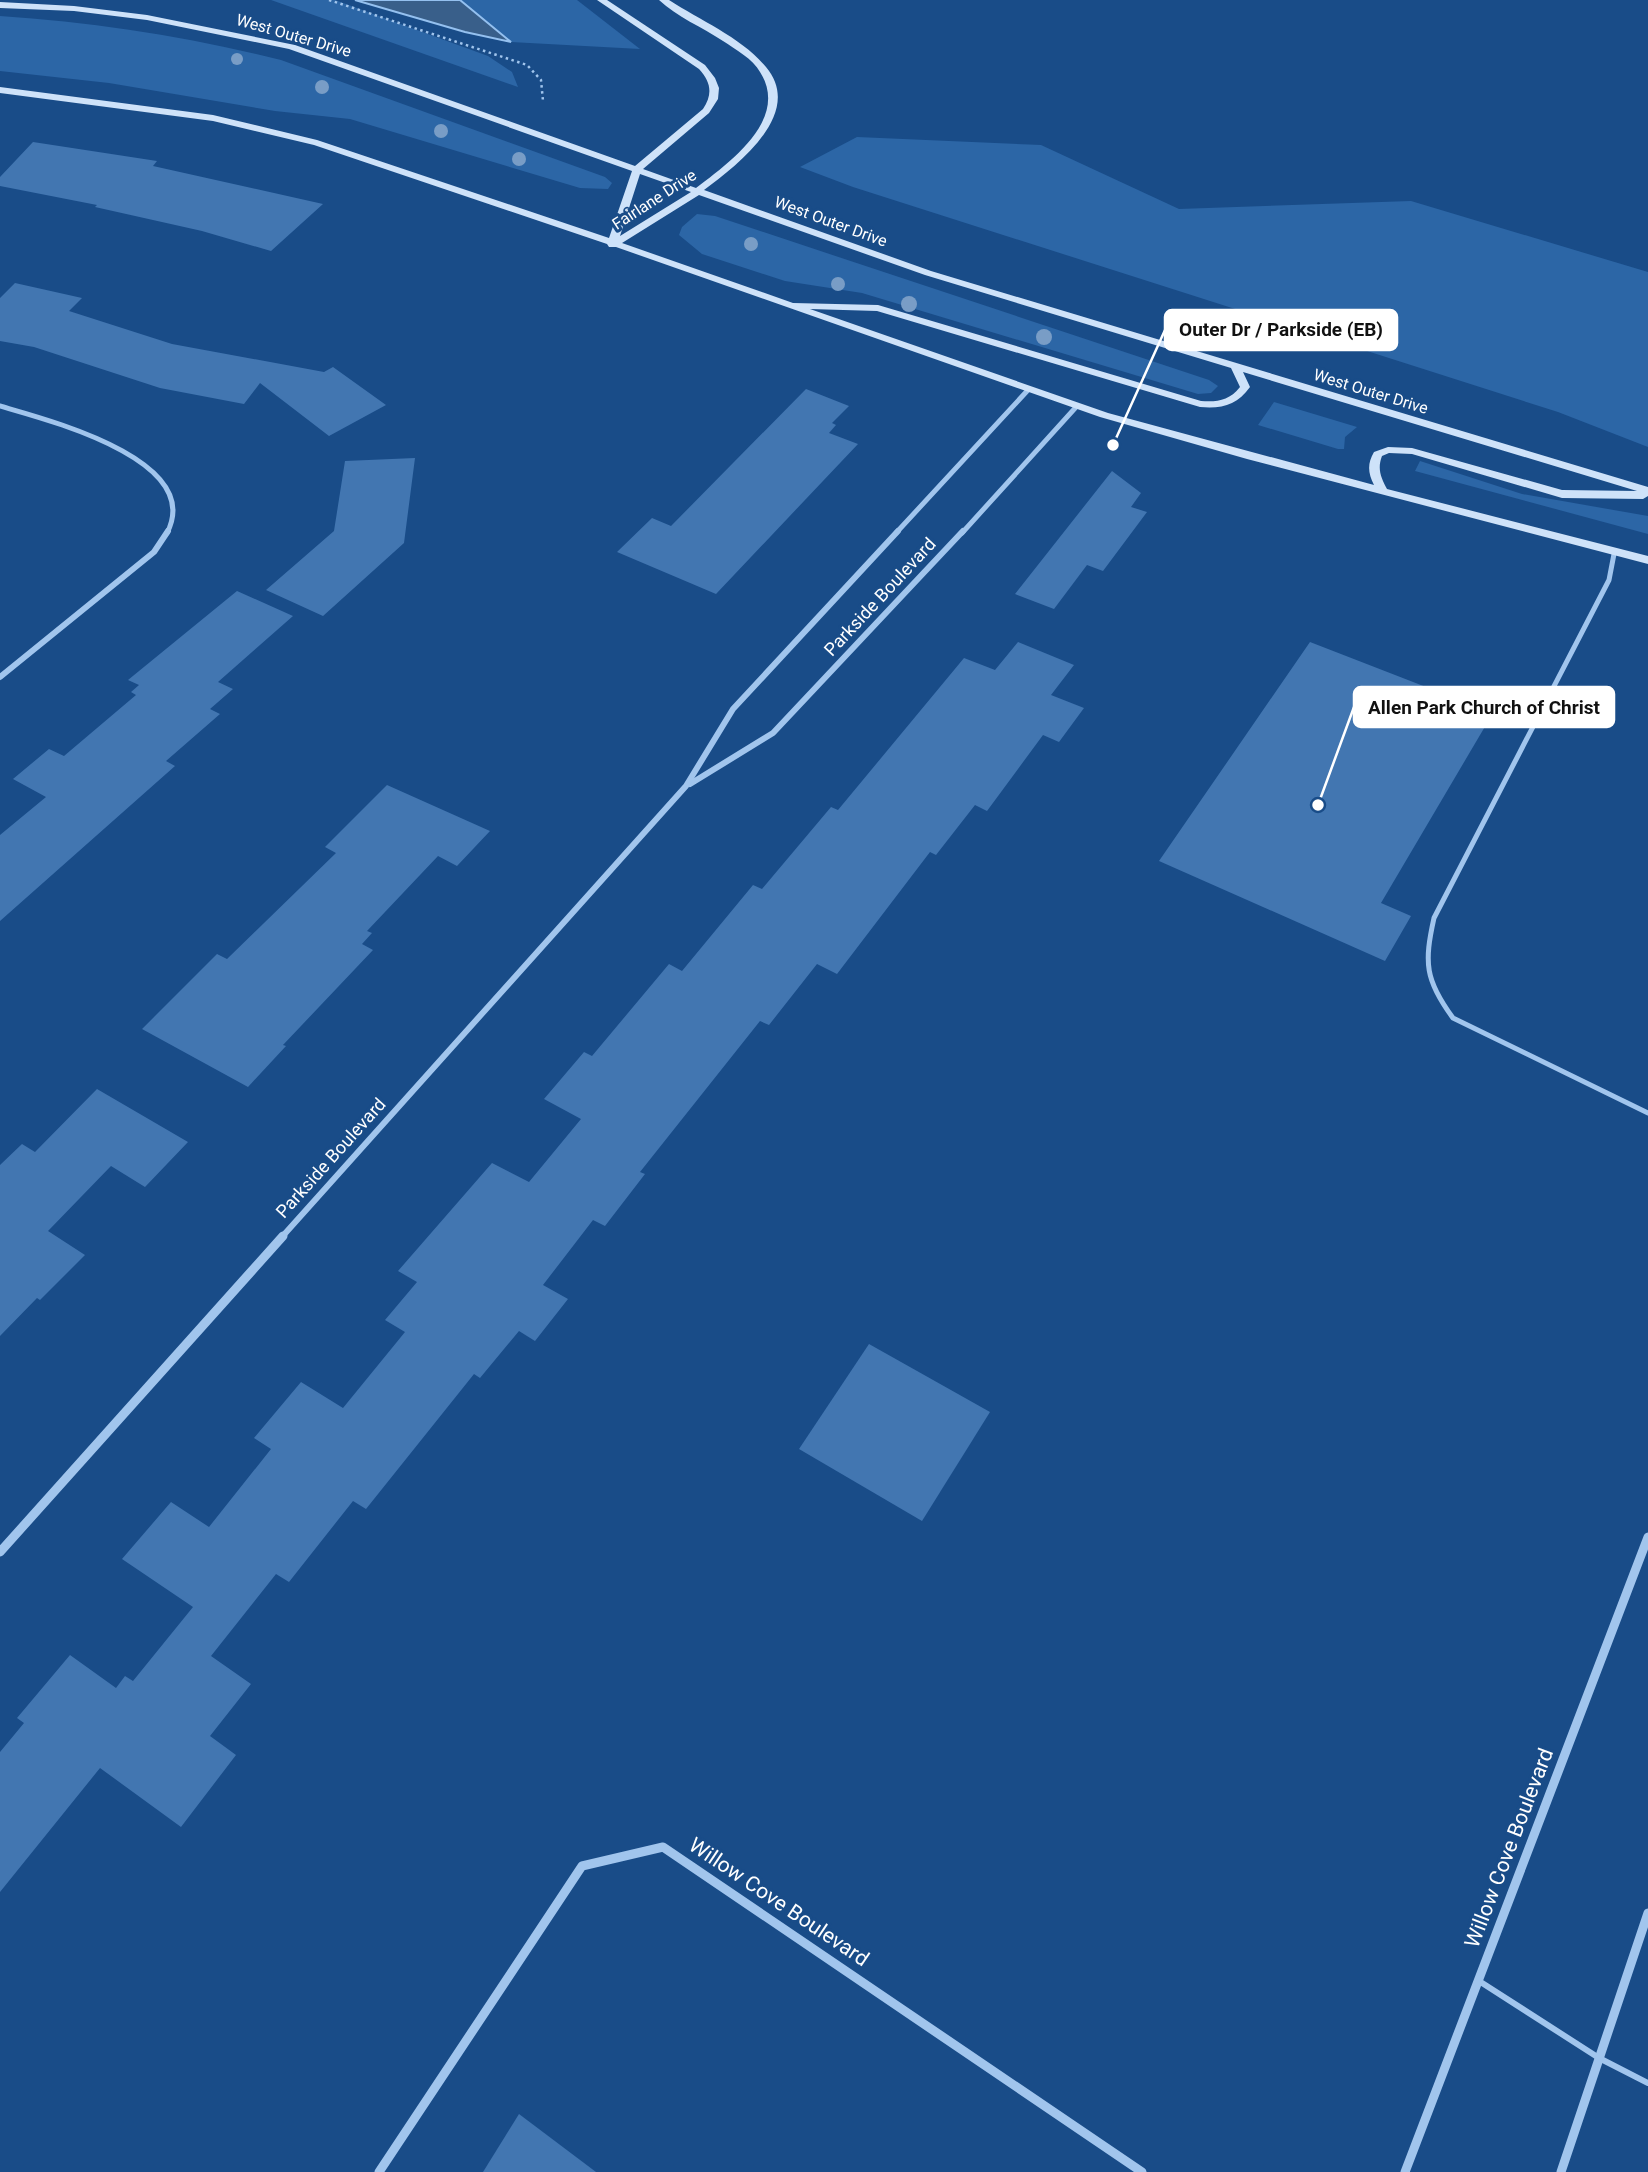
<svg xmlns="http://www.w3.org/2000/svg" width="1648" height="2172" font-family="Roboto,sans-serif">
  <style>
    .green { fill: #2c66a6 }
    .water { fill: #395f8a; stroke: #94c0ef; stroke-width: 2 }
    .building { fill: #4276b1 }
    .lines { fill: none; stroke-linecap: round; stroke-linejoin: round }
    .path { stroke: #a1c5ed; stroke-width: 2.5; stroke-dasharray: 2.5 3.5; stroke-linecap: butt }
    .lane-far1 { stroke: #a1c5ed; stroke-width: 5 }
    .lane { stroke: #a1c5ed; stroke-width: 6 }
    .street-far2 { stroke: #a1c5ed; stroke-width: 5 }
    .street-far1 { stroke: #a1c5ed; stroke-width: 6 }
    .street { stroke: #a1c5ed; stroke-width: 9 }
    .secondary { fill: #cee2f9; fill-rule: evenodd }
    .tree { fill: #799dc6 }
    .labels { text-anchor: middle; stroke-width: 6; stroke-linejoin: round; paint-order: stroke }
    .far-street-label { font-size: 16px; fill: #fff; stroke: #194c88 }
    .street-label { font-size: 18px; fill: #fff; stroke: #194c88 }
    .near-street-label { font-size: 21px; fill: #fff; stroke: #194c88 }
    .leader { fill: none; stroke: #fff; stroke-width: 2.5 }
    .callout-dot { fill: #fff; stroke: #194c88; stroke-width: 2.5 }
    .callout { fill: #fff; stroke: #fff; stroke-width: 2.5 }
    .callout-label { font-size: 19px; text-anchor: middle; font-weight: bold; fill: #111 }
  </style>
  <rect width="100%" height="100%" fill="#194c88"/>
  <g class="green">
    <path d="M271,0H335L488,56L512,72L518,87Z"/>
    <path d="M460,0H577L640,49L511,42Z"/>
    <path d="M0,16C94,22 190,37 281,60L605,177L612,183L608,189L580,188L350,119L275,111L109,83L0,71Z"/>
    <path d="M857,137L1041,145L1179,209L1411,201L1648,272V447L1558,412L853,187L800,167Z"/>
    <path d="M697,214L715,216L1209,380L1218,386L1211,393L1198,394L862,293L785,281L702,254L679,235L682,227Z"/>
    <path d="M1274,402L1357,427L1345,437L1344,449H1338L1258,425Z"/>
    <path d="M1420,461L1522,494L1648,516V534L1415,471Z"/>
  </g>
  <path class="water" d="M355,0H460L511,42L465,32Z"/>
  <g class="building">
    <path d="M33,142L157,161L153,166L323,204L271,251L202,231L95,207L97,205L0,186V177Z"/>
    <path d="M15,283L82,298L69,311L172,344L324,372L333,367L386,405L329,436L260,383L244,404L160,388L34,347L0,341V298Z"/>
    <path d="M806,389L849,406L832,423L836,425L829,433L858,444L716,594L617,552L652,518L671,526Z"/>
    <path d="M415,458L404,543L323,616L266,590L334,531L345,461Z"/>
    <path d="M1112,471L1141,493L1131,507L1147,512L1103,571L1087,565L1054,609L1015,594Z"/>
    <path d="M237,591L293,616L218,682L233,689L210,709L220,714L166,761L175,766L0,921V835L46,797L13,779L49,749L64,756L136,695L131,692L139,685L128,680Z"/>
    <path d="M1018,642L1074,665L1051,695L1084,708L1059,742L1043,735L987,811L975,805L936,855L930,852L837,974L817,964L769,1025L760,1021L640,1172L645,1174L605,1226L593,1220L543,1285L568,1299L535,1341L519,1331L480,1378L474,1374L366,1509L353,1501L289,1582L276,1574L211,1656L251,1684L210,1736L236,1755L181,1827L100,1768L0,1892V1752L24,1723L17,1718L70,1655L116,1688L125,1676L133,1681L193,1607L122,1559L171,1502L209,1527L271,1449L254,1438L301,1382L343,1408L405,1332L385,1320L417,1282L398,1271L492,1163L529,1182L581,1119L544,1099L584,1052L592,1056L669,964L682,971L753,885L762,889L831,807L838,810L964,658L995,670Z"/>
    <path d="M1310,642L1493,713L1381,903L1411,916L1385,961L1159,861Z"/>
    <path d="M387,785L490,831L457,866L438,856L367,931L372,933L362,944L373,950L283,1045L286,1046L248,1087L142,1029L217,954L227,959L336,853L325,847Z"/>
    <path d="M97,1089L188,1142L145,1187L111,1166L48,1231L85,1255L40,1300L37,1298L0,1336V1165L22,1144L35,1152Z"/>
    <path d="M869,1344L990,1412L922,1521L799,1449Z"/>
    <path d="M519,2114L596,2172H483Z"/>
  </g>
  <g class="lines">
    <path class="path" d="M329,0L527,65L541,80L543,101"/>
    <path class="lane-far1" d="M1614,554L1609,580L1434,918C1424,963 1425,980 1453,1018L1648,1113"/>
    <path class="lane" d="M1479,1981L1599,2058L1648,2083"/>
    <g class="street-far2">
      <path d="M0,406C48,420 205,460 167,533"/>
      <path d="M896,533L1028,390"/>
      <path d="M962,533L1077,406"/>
    </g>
    <g class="street-far1">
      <path d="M0,677L154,552L168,531"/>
      <path d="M690,784L773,733L963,531"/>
      <path d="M281,1238L686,786L733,709L898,531"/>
    </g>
    <g class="street">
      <path d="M0,1552L283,1236"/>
      <path d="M379,2172L582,1866L663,1847L1142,2172"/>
      <path d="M1405,2172L1648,1537"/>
      <path d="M1561,2172L1648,1913"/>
    </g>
    <path class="secondary" d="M597,0H607L705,65L715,78L719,88L718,99L709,113L643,169L696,188C730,162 790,119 760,72C753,59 735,49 723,41C702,27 677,17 659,0H669C701,21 741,37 766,67C805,113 738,165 704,190L931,271L1648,487V496L1643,499L1562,498L1412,454L1389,453L1382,456C1377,469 1381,478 1387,489L1648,556V564L1247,459L1100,417L616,247H609L607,244L314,145L213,121L0,93V87L213,115L317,140L609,238L632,171L289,49L147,20L74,11L0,8V2L74,6L147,15L295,45L635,166L703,109C713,94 711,82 699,69ZM640,174L691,192L620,236ZM699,195L925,275L1231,368L1240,387C1229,401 1217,402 1201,401L878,305L793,303L622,243ZM810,309L877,311L1200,407C1222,409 1237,405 1250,387L1243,372L1637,491L1562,490L1412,448L1388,447L1374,452C1367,464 1368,473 1374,485L1108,413Z"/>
  </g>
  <g class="tree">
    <circle cx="237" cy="59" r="6"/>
    <circle cx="322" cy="87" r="7"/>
    <circle cx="441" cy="131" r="7"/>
    <circle cx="519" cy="159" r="7"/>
    <circle cx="751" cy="244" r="7"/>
    <circle cx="838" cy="284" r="7"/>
    <circle cx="909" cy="304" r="8"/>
    <circle cx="1044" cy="337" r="8"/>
  </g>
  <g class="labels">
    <g class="far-street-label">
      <text transform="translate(294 35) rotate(16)" y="6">West Outer Drive</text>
      <text transform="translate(654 199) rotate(-33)" y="6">Fairlane Drive</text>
      <text transform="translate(831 221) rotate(20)" y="6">West Outer Drive</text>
      <text transform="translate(1371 391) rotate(17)" y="6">West Outer Drive</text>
    </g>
    <g class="street-label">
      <text transform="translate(880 597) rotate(-47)" y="6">Parkside Boulevard</text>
      <text transform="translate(331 1158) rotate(-48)" y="6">Parkside Boulevard</text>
    </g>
    <g class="near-street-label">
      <text transform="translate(1509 1848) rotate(-69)" y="7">Willow Cove Boulevard</text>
      <text transform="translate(779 1902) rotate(34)" y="7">Willow Cove Boulevard</text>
    </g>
  </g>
  <path class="leader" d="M1113 445L1165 330M1318 805L1354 707"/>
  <g class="callout-dot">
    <circle cx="1113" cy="445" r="7"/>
    <circle cx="1318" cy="805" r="7"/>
  </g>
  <g class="callout">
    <rect x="1165" y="310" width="232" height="40" rx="7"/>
    <rect x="1354" y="687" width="260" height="40" rx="7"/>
  </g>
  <g class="callout-label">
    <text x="1281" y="336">Outer Dr / Parkside (EB)</text>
    <text x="1484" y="714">Allen Park Church of Christ</text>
  </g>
</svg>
